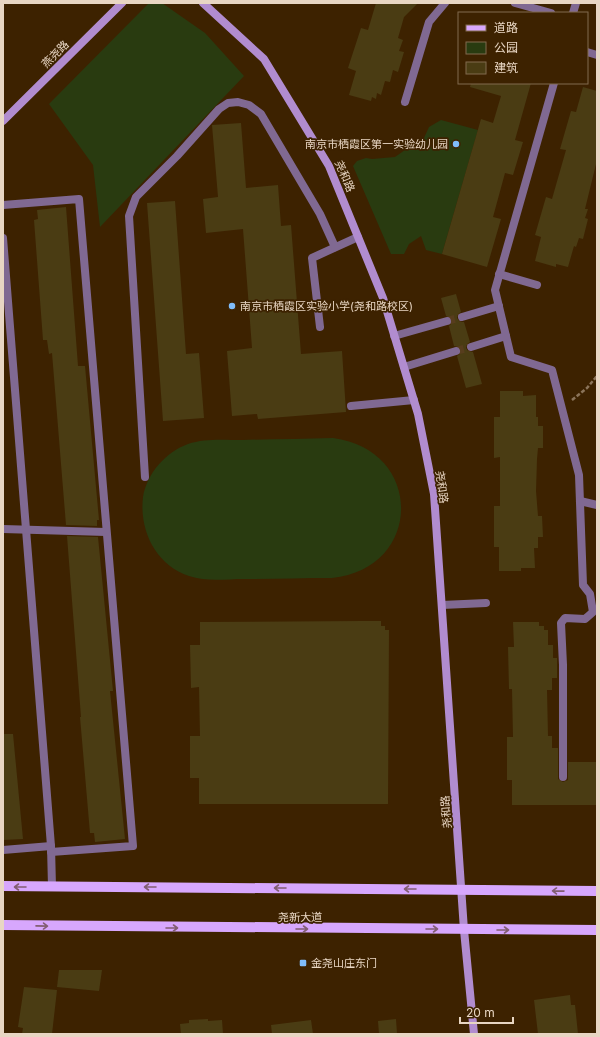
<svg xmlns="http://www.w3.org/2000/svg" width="600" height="1037" font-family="Inter,'Noto Sans SC',sans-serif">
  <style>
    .green { fill: #293b10 }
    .building { fill: #4a3c13 }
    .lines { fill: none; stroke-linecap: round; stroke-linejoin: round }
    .street-tunnel { stroke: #573d1d; stroke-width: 8; stroke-dasharray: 8 4; stroke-linecap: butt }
    .path { stroke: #8b7459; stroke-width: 2.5; stroke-dasharray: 4 2; stroke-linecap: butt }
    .lane { stroke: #806992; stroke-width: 8 }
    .street { stroke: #806992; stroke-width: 8 }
    .secondary { stroke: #b18ccf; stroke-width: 8 }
    .primary { stroke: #d7a7fd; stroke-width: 10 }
    .oneway { stroke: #825e72 }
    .poi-dot { fill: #80bdfa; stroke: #3d2200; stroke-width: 1.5 }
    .labels { text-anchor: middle; stroke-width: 3.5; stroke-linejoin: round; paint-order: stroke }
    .street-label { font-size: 11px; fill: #e8d6c3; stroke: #3d2200 }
    .poi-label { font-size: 11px; fill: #e8d6c3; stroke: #3d2200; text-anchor: start }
  </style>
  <rect width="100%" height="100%" fill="#3d2200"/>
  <g class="green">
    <path d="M149,3H162L205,33L244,76L100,227L93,165L49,104Z"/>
    <path d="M441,120L478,130L442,254L426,250L421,236L409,244L404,254H391L353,166L357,161L366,158L372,159L395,157L405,150L419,149L429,127Z"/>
    <path d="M333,438C425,450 423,569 332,578C302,578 273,579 244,579C226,579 206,582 189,576C156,565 139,531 143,497C147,473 166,452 188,444C205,438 225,440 242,440C273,439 303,439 333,438Z"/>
  </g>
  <g class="building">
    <path d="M376,3H418L404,17L398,38L403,40L399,51L404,52L398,72L393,70L390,82L385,81L381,95L377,93L376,99L372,97L371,101L349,95L356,71L348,68L361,28L368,30Z"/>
    <path d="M471,83H531L515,140L523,142L513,175L505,173L493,217L501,219L487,267L442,254L481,119L493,123L501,96L470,87Z"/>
    <path d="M583,87L597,91V160L585,209H588L585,218L588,219L583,239L579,238L576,247L574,246L568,267L556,264V267L535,261L541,237L535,235L546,197L552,199L566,150L560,149L571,111L576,112Z"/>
    <path d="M241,123L246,188L278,185L281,226L291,225L301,354L342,351L346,412L258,419L257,414L232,416L227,351L252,348L243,229L206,233L203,199L218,197L212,125Z"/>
    <path d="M175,201L186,354L199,353L204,418L163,421L147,203Z"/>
    <path d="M66,207L78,366H85L99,520H97V526L66,525L52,353L49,354L47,340H43L34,220L38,219L37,210Z"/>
    <path d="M456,294L461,312L458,314L457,318L460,322H464L470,342L467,344L466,348L468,351L473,352L482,384L466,388L457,356L460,354L461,350L459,347L454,346L449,326L452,323V319L446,316L441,298Z"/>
    <path d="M500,391H523V396L536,395V417H538V426H543V448H538L537,459L536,491L538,516H542L543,537H538V548H534L535,568H521V571H499V547H494V506H500V457L494,458V417H500Z"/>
    <path d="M67,536L98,537L113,691H110L125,839L95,842L94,833H90L80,717H81Z"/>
    <path d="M363,621H381V626H385V630H389L388,804H199V778H190V736H200L199,687L191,688L190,645H200V622Z"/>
    <path d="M513,622H539V626H544V630H548V645H553V658H557V678H552V690H547L548,736H552V748H558V779L563,782L568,780V762H597V805H512V780H507V737H513L512,689H509L508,647H514Z"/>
    <path d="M3,734H13L23,839L3,840Z"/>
    <path d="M59,970H102L99,991L57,987Z"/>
    <path d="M24,987L57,990L52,1034H22L23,1028L18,1027Z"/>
    <path d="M570,995L571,1005H575L578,1034H538L534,1000Z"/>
    <path d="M208,1019V1021L222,1020L223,1034H181L180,1024L189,1023V1020Z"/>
    <path d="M396,1019L397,1034H379L378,1021Z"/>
    <path d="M311,1020L313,1034H272L271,1025Z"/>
  </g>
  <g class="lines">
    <g class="street-tunnel">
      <path d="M447,321L462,317"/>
      <path d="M456,351L471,347"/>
    </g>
    <path class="path" d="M572,400L587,388L597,376"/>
    <g class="lane">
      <path d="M515,3L551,13"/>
      <path d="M573,13L576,3"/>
      <path d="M587,52L597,55"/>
      <path d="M554,83L495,290L511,357L552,370L579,475L583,585L590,594L593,612L585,619L565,618L561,623L563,665V777"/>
      <path d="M405,102L429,22L445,3"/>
      <path d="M3,205L79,199L133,846L51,852"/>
      <path d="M3,238L51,846L52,887"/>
      <path d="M499,274L537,285"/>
      <path d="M320,327L312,258L358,237"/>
      <path d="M351,406L414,400"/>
      <path d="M145,477L129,216L136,197L177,156L219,109L228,103L238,102L249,105L261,114L320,214L335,247"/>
      <path d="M580,501L597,505"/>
      <path d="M3,529L106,532"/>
      <path d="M3,850L51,846"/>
    </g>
    <g class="street">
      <path d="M462,317L499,306"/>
      <path d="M394,336L447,321"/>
      <path d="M471,347L506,336"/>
      <path d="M404,367L456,351"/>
      <path d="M442,605L486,603"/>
    </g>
    <g class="secondary">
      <path d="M203,3L264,59L329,166L383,298L418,414L434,494L464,930L474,1034"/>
      <path d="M3,121L122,3"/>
    </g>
    <g class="primary">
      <path d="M3,886L597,891"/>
      <path d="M3,925L597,930"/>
    </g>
  </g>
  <defs><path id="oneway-shaft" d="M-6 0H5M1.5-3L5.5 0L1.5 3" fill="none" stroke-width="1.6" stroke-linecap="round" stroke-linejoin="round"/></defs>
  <g class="oneway">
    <use href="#oneway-shaft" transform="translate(20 887) rotate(-180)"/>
    <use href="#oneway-shaft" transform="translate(150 887) rotate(-180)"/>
    <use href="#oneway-shaft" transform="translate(280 888) rotate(-180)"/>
    <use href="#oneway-shaft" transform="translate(410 889) rotate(-180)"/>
    <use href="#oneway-shaft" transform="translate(558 891) rotate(-179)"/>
    <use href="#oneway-shaft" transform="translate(42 926) rotate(1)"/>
    <use href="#oneway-shaft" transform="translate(172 928)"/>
    <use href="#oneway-shaft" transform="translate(302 929)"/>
    <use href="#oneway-shaft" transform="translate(432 929)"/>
    <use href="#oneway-shaft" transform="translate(503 930)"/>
  </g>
  <g class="poi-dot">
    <circle cx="456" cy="144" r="4"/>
    <circle cx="232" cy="306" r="4"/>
    <rect x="299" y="959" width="8" height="8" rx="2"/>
  </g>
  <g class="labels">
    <g class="street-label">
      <text transform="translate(55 54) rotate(-45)" y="4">燕尧路</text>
      <text transform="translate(345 176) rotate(67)" y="4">尧和路</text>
      <text transform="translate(442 487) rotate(82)" y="4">尧和路</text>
      <text transform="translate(446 812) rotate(-94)" y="4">尧和路</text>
      <text x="300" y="921">尧新大道</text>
    </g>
    <g class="poi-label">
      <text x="448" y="148" text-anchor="end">南京市栖霞区第一实验幼儿园</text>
      <text x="240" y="310">南京市栖霞区实验小学(尧和路校区)</text>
      <text x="311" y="967">金尧山庄东门</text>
    </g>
  </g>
  <rect width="600" height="1037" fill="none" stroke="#e8d6c3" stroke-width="8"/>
  <rect x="458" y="12" width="130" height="72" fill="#3d2200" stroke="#816a4e"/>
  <rect x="466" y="25" width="20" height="6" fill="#d7a7fd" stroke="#816a4e"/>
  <text x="494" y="32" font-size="12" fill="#e8d6c3">道路</text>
  <rect x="466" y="42" width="20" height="12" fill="#293b10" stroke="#816a4e"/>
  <text x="494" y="52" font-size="12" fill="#e8d6c3">公园</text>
  <rect x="466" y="62" width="20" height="12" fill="#4a3c13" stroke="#816a4e"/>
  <text x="494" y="72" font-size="12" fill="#e8d6c3">建筑</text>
  <path d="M460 1017v6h53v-6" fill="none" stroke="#e8d6c3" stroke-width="2"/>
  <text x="466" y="1017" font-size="12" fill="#e8d6c3" stroke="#3d2200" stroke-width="3" paint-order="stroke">20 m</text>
</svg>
